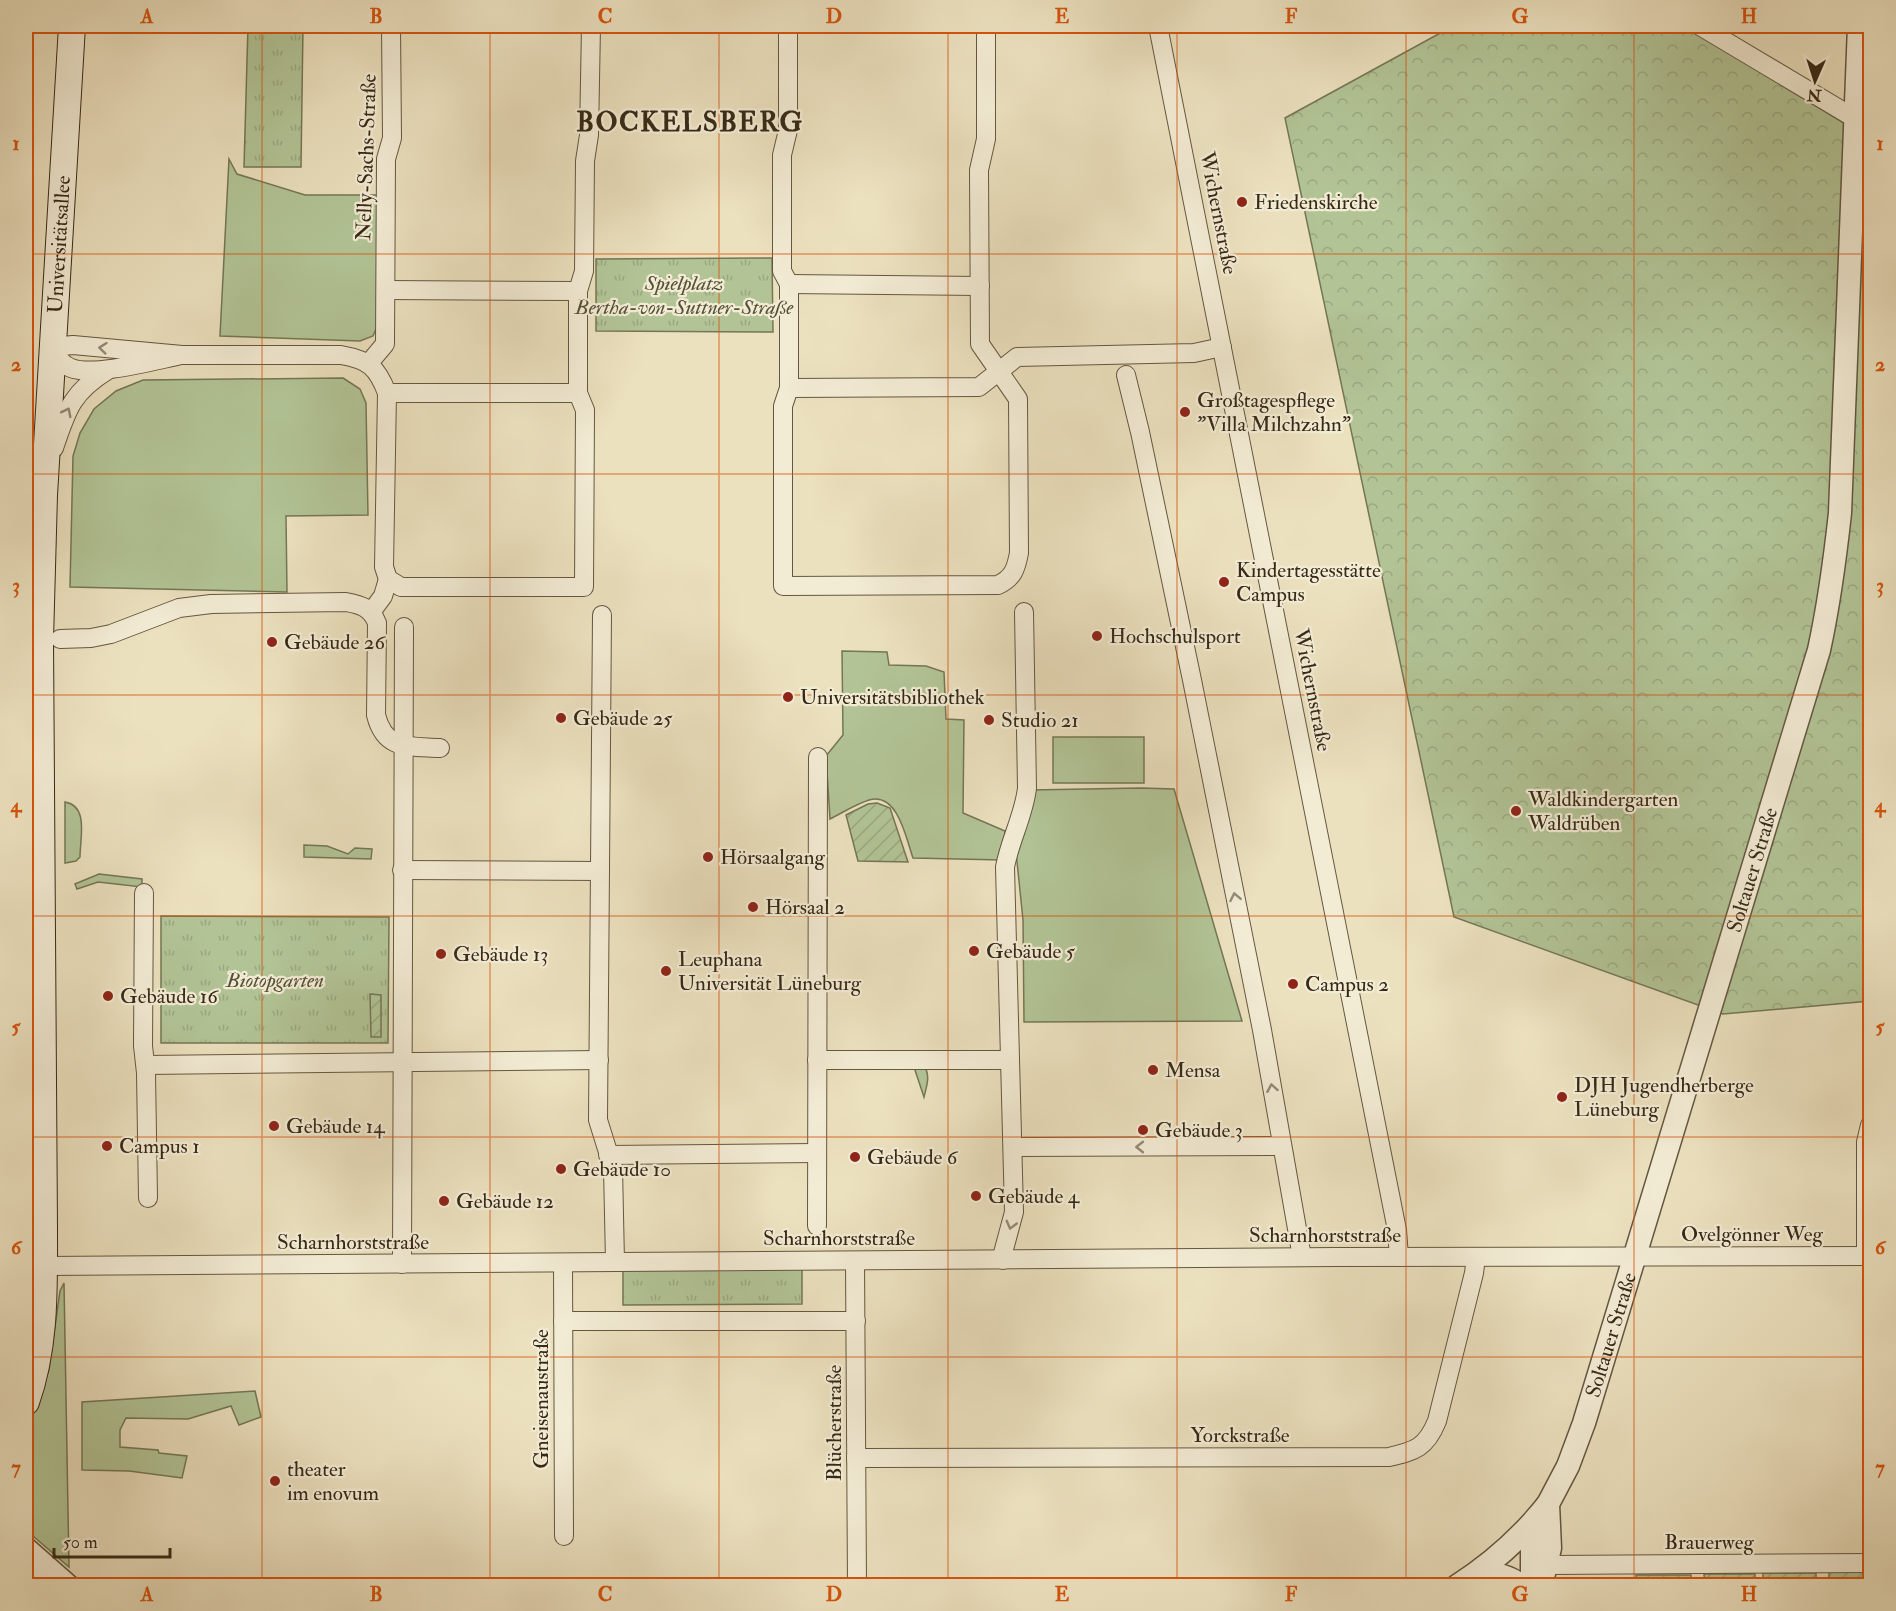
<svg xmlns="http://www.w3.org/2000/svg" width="1896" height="1611" font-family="'IM FELL Double Pica',serif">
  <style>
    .grass { fill: #b2c496; stroke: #747656; stroke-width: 1.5 }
    .forest { fill: url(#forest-crowns); stroke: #747656; stroke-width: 1.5 }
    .park { fill: url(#park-tufts); stroke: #747656; stroke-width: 1.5 }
    .garden { fill: url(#garden-furrows); stroke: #747656; stroke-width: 1.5 }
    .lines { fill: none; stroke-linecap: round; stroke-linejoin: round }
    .minor-casing { stroke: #645741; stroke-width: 20 }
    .tertiary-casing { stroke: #645741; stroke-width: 25 }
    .secondary-casing { stroke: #362917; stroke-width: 28 }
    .minor { stroke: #f3ecd5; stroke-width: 18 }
    .tertiary { stroke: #f3ecd5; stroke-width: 22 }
    .secondary { stroke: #f3ecd5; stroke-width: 26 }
    .oneway { stroke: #948a76 }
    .grid { fill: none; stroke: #d6540d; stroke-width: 1.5; stroke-opacity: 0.55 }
    .poi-dot { fill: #8f2418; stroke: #f3ecd5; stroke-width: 2 }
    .labels { text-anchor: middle; stroke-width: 4.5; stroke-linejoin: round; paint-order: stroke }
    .street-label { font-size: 21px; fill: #362917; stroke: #f3ecd5 }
    .poi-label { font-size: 21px; fill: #362917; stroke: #f3ecd5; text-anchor: start }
    .park-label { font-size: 21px; font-style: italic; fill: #555037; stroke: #f3ecd5 }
    .district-label { font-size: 27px; font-weight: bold; letter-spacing: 1.5px; fill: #362917; stroke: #f3ecd5 }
    .neatline { fill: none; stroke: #d6540d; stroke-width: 2 }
    .grid-label { font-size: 20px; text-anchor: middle; font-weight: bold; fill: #d6540d }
  </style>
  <defs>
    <pattern id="forest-crowns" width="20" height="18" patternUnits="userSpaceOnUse" patternTransform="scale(1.5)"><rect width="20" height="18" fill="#b2c496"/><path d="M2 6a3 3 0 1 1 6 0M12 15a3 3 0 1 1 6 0" fill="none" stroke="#9aa881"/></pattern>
    <pattern id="park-tufts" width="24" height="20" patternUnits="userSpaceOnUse" patternTransform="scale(1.5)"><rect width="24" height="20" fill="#b2c496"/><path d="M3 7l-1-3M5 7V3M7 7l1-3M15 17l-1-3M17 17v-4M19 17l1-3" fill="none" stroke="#9aa881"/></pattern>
    <pattern id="garden-furrows" width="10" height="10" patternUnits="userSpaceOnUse" patternTransform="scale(1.5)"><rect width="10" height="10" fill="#b2c496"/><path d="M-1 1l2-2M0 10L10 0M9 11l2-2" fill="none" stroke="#9aa881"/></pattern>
  </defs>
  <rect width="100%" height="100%" fill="#ece1bf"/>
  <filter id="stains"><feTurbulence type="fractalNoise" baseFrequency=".00333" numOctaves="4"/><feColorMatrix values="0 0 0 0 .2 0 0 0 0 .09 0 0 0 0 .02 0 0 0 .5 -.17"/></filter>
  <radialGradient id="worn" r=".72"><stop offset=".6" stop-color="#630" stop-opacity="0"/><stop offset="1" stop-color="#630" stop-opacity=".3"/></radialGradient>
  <g class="grass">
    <path d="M229,159L237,174L305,195H380L378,324L373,336L360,341L220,336Z"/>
    <path d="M343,378L360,389L366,403L368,515L286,516L287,592L70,587L73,456L80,433L94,409L116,391L143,380Z"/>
    <path d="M842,651L887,652L889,665L926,666L944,672L946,719L964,720L963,813L1005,831L1002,860L913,858C906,838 898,792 869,800C856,804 842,813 830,819L826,756L843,735Z"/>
    <rect x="1053" y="737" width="91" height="46"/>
    <path d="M1141,788L1174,789L1242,1021L1024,1022L1023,920L1016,852L1031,790Z"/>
    <path d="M65,802C89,806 80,838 80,857L76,861L65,863Z"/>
    <path d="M304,845L327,846L348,854L355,848L372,849L371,859L304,857Z"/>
    <path d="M99,874L142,879V887L98,882L77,889L75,884Z"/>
    <path d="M918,1064H923C931,1075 927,1085 924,1097L915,1070Z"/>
    <path d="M64,1283L69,1567L26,1530V1431L49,1370L60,1291Z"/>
    <path d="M255,1391L261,1417L239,1425L231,1406L188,1419L126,1418L120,1430V1447L158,1450L159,1453L187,1456L182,1478L129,1471L82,1470V1402Z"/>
  </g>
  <g class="forest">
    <path d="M1453,26H1685L1870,139V1001L1723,1014L1454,917L1285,118Z"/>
    <path d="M26,690L29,1211L32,1312L26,1350Z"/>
  </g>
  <g class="park">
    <path d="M248,26H303L301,167H244Z"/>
    <path d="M772,258L773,332L596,331V259Z"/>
    <path d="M161,916L389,917L388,1043H161Z"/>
    <path d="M802,1266V1304L623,1305V1267Z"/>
  </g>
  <g class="garden">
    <path d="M877,803L890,808L908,862L858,861L846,815L868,804Z"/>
    <path d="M370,994L381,995V1037H371Z"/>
    <rect x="1829" y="1571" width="41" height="14"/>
    <rect x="1763" y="1573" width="53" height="12"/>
    <path d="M1704,1574H1755V1585H1705Z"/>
    <path d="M1636,1575H1691V1585H1637Z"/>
  </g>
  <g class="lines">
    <defs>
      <g id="minor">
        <path d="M788,26V130L782,155V271L789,284V388L783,406V586L998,585C1013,578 1016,569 1019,553L1018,399L980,344L979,170L986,139V26"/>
        <path d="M1158,26L1397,1230L1399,1257"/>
        <path d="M1700,26L1856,119L1870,124"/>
        <path d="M789,284L980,286"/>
        <path d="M386,290L578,291"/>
        <path d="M182,355C156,360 94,377 71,368C61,364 57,356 52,347L73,345L182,355H341C369,360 377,367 387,393L384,567L388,579L401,587H584L585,410L578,393V291L584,271L585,161L589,135L591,26"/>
        <path d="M369,363L385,344L386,159L392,138L391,26"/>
        <path d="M1126,375L1140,432L1192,680L1262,1030L1302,1257"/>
        <path d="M789,388L979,387L1017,357L1194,353L1222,347"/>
        <path d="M387,393H578"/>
        <path d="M54,448C67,409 72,392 108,370"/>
        <path d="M372,611L383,596L388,579"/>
        <path d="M602,615L598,1120L613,1168L615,1262"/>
        <path d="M60,639L91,638L111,634L179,608L211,604L346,602C362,605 371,608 377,623L376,715C385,751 409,746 440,748"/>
        <path d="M402,870L600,871"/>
        <path d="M144,893L143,1046L146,1073L148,1198"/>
        <path d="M817,1060H1009"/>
        <path d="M146,1065L599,1060"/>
        <path d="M1014,1147L1282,1146"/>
        <path d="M608,1155L817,1153"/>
        <path d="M817,1226L818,757"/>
        <path d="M1866,1256V1142L1870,1125"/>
        <path d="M1003,1260V1253L1014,1212L1005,867C1010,840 1024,815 1027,788L1024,612"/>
        <path d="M855,1261L857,1586"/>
        <path d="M563,1263L564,1536"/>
        <path d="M402,1264L404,627"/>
        <path d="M44,1266L1336,1257L1870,1256"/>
        <path d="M563,1321H856"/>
        <path d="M856,1458L1389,1457C1415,1451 1426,1448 1437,1421L1474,1273L1476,1257"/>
        <path d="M1547,1565L1870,1563"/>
      </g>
      <g id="tertiary">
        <path d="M1528,1529L1532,1550V1586"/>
        <path d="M26,1549L68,1586"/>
        <path d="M26,1572L42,1586"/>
        <path d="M1479,1572C1494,1574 1509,1575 1521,1586"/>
        <path d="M1457,1586C1493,1563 1522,1537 1548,1504"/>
        <path id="s1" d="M1541,1586L1550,1548L1548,1504L1568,1466L1584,1423L1819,650C1829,604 1835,559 1840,513L1859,26"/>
      </g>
      <g id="secondary">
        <path id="s2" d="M26,1402C46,1346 44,1287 44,1228L40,640L44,495L72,26"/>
      </g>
    </defs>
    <use href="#minor" class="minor-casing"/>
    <use href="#tertiary" class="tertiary-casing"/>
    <use href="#secondary" class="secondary-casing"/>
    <use href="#minor" class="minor"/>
    <use href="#tertiary" class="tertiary"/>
    <use href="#secondary" class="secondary"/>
  </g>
  <defs><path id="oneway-chevron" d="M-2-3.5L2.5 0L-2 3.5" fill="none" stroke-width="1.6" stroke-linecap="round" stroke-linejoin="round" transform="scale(1.5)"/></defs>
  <g class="oneway">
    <use href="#oneway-chevron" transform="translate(103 348) rotate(-174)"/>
    <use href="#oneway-chevron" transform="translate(67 412) rotate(-63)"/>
    <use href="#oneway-chevron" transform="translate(1235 897) rotate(-101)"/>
    <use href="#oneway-chevron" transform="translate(1272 1088) rotate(-100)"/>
    <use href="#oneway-chevron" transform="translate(1140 1147) rotate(180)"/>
    <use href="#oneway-chevron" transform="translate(1011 1225) rotate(105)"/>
  </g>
  <path class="grid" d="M262,26V1586M490,26V1586M719,26V1586M948,26V1586M1177,26V1586M1406,26V1586M1634,26V1586M26,254H1870M26,474H1870M26,695H1870M26,916H1870M26,1137H1870M26,1357H1870"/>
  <g class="poi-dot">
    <circle cx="1242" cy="202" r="6"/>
    <circle cx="1185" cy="412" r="6"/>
    <circle cx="1224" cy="582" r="6"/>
    <circle cx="1097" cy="636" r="6"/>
    <circle cx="272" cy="642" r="6"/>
    <circle cx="788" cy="697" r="6"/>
    <circle cx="561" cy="718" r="6"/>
    <circle cx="989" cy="720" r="6"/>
    <circle cx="1516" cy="811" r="6"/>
    <circle cx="708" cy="857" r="6"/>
    <circle cx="753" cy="907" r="6"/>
    <circle cx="974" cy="951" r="6"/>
    <circle cx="441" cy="954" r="6"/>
    <circle cx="666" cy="971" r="6"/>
    <circle cx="1293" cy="984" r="6"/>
    <circle cx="108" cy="996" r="6"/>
    <circle cx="1153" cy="1070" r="6"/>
    <circle cx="1562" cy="1097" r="6"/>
    <circle cx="274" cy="1126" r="6"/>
    <circle cx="1143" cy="1130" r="6"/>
    <circle cx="107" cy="1146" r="6"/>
    <circle cx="855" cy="1157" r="6"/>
    <circle cx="561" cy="1169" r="6"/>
    <circle cx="976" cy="1196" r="6"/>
    <circle cx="444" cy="1201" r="6"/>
    <circle cx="275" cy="1481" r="6"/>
  </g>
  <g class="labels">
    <g class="street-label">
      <text transform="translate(366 157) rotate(-88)" y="7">Nelly-Sachs-Straße</text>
      <text transform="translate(1219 213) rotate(79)" y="7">Wichernstraße</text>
      <text dy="7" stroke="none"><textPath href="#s2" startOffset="1160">Universitätsallee</textPath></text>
      <text transform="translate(1313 690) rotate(79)" y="7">Wichernstraße</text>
      <text dy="7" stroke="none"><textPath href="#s1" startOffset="750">Soltauer Straße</textPath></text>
      <text x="1752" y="1241">Ovelgönner Weg</text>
      <text x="1325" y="1242">Scharnhorststraße</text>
      <text x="839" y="1245">Scharnhorststraße</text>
      <text x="353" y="1249">Scharnhorststraße</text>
      <text dy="7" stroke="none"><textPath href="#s1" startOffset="264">Soltauer Straße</textPath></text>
      <text transform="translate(541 1399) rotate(-90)" y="7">Gneisenaustraße</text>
      <text transform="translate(834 1423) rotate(-90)" y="7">Blücherstraße</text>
      <text x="1240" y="1442">Yorckstraße</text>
      <text x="1709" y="1549">Brauerweg</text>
    </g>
    <g class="poi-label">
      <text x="1254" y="209">Friedenskirche</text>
      <text x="1197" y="407">Großtagespflege<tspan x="1197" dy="24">"Villa Milchzahn"</tspan></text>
      <text x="1236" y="577">Kindertagesstätte<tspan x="1236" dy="24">Campus</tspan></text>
      <text x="1109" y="643">Hochschulsport</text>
      <text x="284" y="649">Gebäude 26</text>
      <text x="800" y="704">Universitätsbibliothek</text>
      <text x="573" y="725">Gebäude 25</text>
      <text x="1001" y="727">Studio 21</text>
      <text x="1528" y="806">Waldkindergarten<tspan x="1528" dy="24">Waldrüben</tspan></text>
      <text x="720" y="864">Hörsaalgang</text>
      <text x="765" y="914">Hörsaal 2</text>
      <text x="986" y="958">Gebäude 5</text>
      <text x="453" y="961">Gebäude 13</text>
      <text x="678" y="966">Leuphana<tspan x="678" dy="24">Universität Lüneburg</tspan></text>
      <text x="1305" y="991">Campus 2</text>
      <text x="120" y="1003">Gebäude 16</text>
      <text x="1165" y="1077">Mensa</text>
      <text x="1574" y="1092">DJH Jugendherberge<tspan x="1574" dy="24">Lüneburg</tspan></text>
      <text x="286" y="1133">Gebäude 14</text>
      <text x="1155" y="1137">Gebäude 3</text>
      <text x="119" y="1153">Campus 1</text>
      <text x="867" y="1164">Gebäude 6</text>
      <text x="573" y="1176">Gebäude 10</text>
      <text x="988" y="1203">Gebäude 4</text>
      <text x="456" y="1208">Gebäude 12</text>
      <text x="287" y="1476">theater<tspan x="287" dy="24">im enovum</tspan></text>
    </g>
    <g class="park-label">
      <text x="684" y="290">Spielplatz<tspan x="684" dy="24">Bertha-von-Suttner-Straße</tspan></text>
      <text x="275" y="987">Biotopgarten</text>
    </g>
    <g class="district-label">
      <text x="690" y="131">BOCKELSBERG</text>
    </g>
  </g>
  <rect width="1896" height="1611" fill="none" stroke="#ece1bf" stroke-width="66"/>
  <g transform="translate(1815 81) rotate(183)" stroke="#f3ecd5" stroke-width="4.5" paint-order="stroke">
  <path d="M0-4.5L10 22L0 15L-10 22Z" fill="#362917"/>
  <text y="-9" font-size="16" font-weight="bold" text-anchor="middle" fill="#362917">N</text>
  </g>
  <path d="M54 1548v9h116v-9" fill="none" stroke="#362917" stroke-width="3"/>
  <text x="63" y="1548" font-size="18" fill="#362917" stroke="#f3ecd5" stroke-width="4.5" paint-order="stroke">50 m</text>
  <rect x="33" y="33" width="1830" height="1545" class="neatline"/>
  <g class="grid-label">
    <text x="147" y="23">A</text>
    <text x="376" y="23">B</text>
    <text x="605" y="23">C</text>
    <text x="834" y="23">D</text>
    <text x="1062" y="23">E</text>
    <text x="1291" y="23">F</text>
    <text x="1520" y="23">G</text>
    <text x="1749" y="23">H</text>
    <text x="16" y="150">1</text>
    <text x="1880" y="150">1</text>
    <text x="16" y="371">2</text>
    <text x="1880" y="371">2</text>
    <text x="16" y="592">3</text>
    <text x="1880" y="592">3</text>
    <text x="16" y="812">4</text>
    <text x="1880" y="812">4</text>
    <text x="16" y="1033">5</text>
    <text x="1880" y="1033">5</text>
    <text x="16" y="1254">6</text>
    <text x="1880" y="1254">6</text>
    <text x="16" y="1474">7</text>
    <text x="1880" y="1474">7</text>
    <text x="147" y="1601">A</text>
    <text x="376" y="1601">B</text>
    <text x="605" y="1601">C</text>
    <text x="834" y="1601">D</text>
    <text x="1062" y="1601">E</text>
    <text x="1291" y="1601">F</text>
    <text x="1520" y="1601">G</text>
    <text x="1749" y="1601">H</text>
  </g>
  <rect width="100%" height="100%" filter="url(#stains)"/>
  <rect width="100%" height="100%" fill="url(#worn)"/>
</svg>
